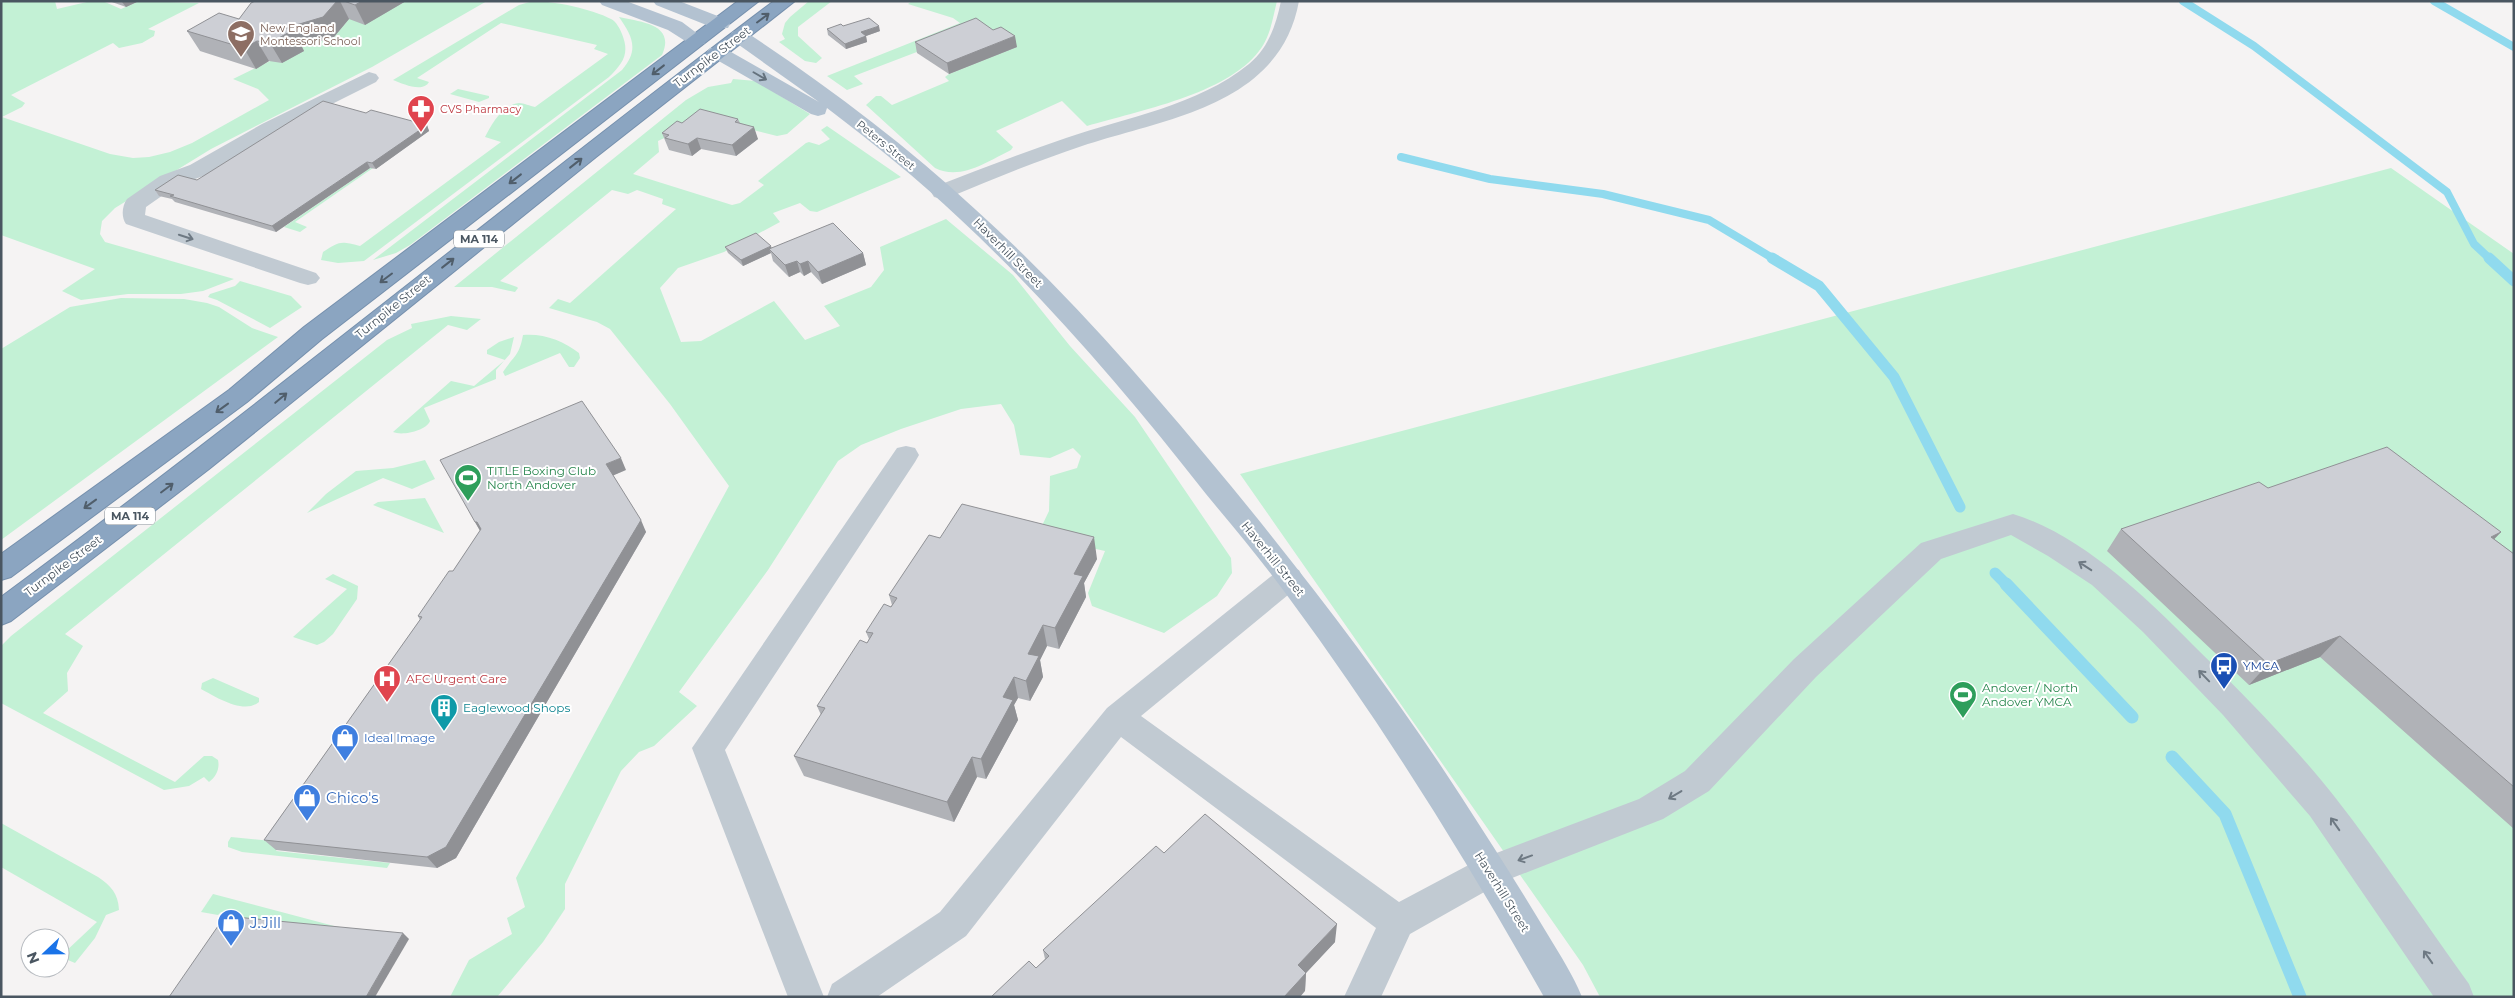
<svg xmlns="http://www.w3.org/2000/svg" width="2515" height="998" font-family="Montserrat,sans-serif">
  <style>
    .green { fill: #c3f1d5 }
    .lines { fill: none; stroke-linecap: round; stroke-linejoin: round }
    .stream-far2 { stroke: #90daee; stroke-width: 8 }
    .stream-far1 { stroke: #90daee; stroke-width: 11 }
    .stream { stroke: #90daee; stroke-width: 13 }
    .highway-casing { stroke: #7690ad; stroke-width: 2 }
    .minor { fill: #c1cad2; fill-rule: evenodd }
    .major { fill: #b3c2d1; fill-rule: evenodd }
    .highway { fill: #8ba5c1; fill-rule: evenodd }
    .wall { fill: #b0b2b7 }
    .shaded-wall { fill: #909195 }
    .building { fill: #cdcfd5; stroke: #909195 }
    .oneway { stroke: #505e6b }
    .oneway2 { stroke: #64717d }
    .oneway3 { stroke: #6e7983 }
    .labels { text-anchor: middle; stroke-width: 4; stroke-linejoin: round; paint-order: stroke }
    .far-education-label { font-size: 11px; fill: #785e54; stroke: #fff; text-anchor: start }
    .far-health-label { font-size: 11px; fill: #be3a42; stroke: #fff; text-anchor: start }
    .far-street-label { font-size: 11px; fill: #4a5661; stroke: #fff }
    .shield { fill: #fff; stroke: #808990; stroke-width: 1 }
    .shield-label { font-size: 11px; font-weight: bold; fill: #4a5661 }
    .street-label { font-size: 12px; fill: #4a5661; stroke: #fff }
    .leisure-label { font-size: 12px; fill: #27864d; stroke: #fff; text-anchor: start }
    .transit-label { font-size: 12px; fill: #164399; stroke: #fff; text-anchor: start }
    .health-label { font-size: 12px; fill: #be3a42; stroke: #fff; text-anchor: start }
    .culture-label { font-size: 12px; fill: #0d838f; stroke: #fff; text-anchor: start }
    .shop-label { font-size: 12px; fill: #366cbe; stroke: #fff; text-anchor: start }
    .near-shop-label { font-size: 15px; fill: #366cbe; stroke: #fff; text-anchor: start }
  </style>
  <rect width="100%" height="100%" fill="#f5f3f3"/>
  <g class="green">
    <path d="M1,1H55L57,9L91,1H106L105,2L121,9L139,1L199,3L148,29L155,31L154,36L142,43L119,48L113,43L11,95L25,103L22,107L2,117L110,154L133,158L149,157L170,152L192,143L269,100L258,89L233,79L297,48L334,37L349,19L406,1H487L372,67L211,149L115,208L102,221L100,234L105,242L234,279L203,291L181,294H128L81,300L62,291L95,269L1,235Z"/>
    <path d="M533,1C554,1 592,9 611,19C616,21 620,29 622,34C630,54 623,63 609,77L364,261L338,263L321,260L323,252C340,241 340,241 360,246L501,142L485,137C491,125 503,104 519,103C524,103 530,106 535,107L608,54L594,49L597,45L501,23L417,78L429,82C423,93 403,84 393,80L519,5Z"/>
    <path d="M809,1H832L798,27V36L822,58L816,63L805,61L779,42L785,39L782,34L785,23L790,17Z"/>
    <path d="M912,1H1277C1273,17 1270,38 1259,51C1227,94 1138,111 1087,126L1062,101L996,131L1013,147L1011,150C988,161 961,181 935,168L866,105L876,96H881L892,105L949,81L945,77L949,74L1016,47L977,29L854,76L863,84L847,90L827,76L960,23L953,18L908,4Z"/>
    <path d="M619,17C641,22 676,24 662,55L410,245L396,253L373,260L622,70C639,50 633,37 619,17Z"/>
    <path d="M733,79L756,81L810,114L787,134L777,136L706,118L658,141L659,152L633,174L732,205L740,203L764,185L758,181L806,143L809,142L819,145L830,139L821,130L827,126L901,177L817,212L810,211L800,203L773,213L780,222L724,252L678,268L660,288L681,342L701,341L774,301L805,340L840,326L824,306L871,287L884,270L880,247L946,219L1013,275L1070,346L1135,417L1231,558L1232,573L1217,596L1164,633L1092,606L1088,593L1105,551L1037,536L1049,511L1050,476L1077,468L1081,456L1073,448L1050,458L1020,455L1014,425L1001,404L961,409L901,429L861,445L838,461L768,570L679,692L697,706L654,746L639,752L621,771L565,884V909L543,942L497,997H450L469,960L512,934L507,918L525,907L516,878L729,486L670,404L610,329L597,322L549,308L558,299L570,303L676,209L662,204L663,199L637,190L628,194L612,190L500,281L517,287L518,288L515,292L492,287H454L686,100L708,87L731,83Z"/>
    <path d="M458,89L489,96V98L479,102L450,94Z"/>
    <path d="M370,168H373L295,222L307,227L300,232L284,227Z"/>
    <path d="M2391,168L2514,254V997H1600L1583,965L1240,474Z"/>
    <path d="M240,281L291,296L302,307L270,328L217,300L208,297L210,294L235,286Z"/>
    <path d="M121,298L184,299L207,303L219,307L252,328L278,337L1,540V349L70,307Z"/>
    <path d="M451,316L481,319L467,330L448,325L65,634L83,646L67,673L68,691L43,713L175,782L204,756H212L218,760C220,769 216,777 209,782L204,777L189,786L164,790L1,703V646L11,636L387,340L412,328L411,324Z"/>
    <path d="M523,335C543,333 564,341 579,353L580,358L574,367H569L560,353L505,376L503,372C514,355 519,357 523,335Z"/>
    <path d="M514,337L510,354L496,370V379L424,408L430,421C426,431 402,436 393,432L451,381L474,386L505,360L487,354V350L499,342Z"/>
    <path d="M425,460L435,479L412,489L383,478L307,513L326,494L356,471L393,468Z"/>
    <path d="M425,498L444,533L373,505L378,502Z"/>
    <path d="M333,574L358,586L357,599L333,634L324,642L317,645L293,637L347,589L325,579Z"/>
    <path d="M213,678L259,698V702C244,715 216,697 201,689L202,683Z"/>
    <path d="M1,823L98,877C111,886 118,893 119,910L106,915L95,938L75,963L63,958V954L97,922L1,867Z"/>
    <path d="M231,837L282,842L276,851L390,863L387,868L242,852L228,847V842Z"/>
    <path d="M213,894L368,935L231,921L233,914L221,912L218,915L201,912Z"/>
  </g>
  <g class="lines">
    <g class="stream-far2">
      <path d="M2183,1L2254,46L2447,192L2474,244L2490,259"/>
      <path d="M2434,1L2514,47"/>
      <path d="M1401,157L1490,179L1603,194L1709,220L1774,259"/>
    </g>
    <g class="stream-far1">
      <path d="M1772,258L1819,286L1894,377L1960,507"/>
      <path d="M2489,258L2514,281"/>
      <path d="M1995,573L2007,585"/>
    </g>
    <g class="stream">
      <path d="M2006,584L2132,717"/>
      <path d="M2172,757L2225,814L2300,997"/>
    </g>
    <defs>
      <g id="highway">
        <path d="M738,1H759L322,339L247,402L11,577L1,580V554L229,390L304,327Z"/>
        <path d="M774,1H795L596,157L209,469L11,621L1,625V597C263,404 514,197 774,1Z"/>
      </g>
    </defs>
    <use href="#highway" class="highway-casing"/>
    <g class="minor">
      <path d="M1281,1H1299C1280,106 1166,118 1082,146C1037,161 993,179 950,197L942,199L934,197L931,192L934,187C978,170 1022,153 1066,138C1127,117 1197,106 1249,64C1268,49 1276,25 1281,1Z"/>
      <path d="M369,72L376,74L379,78L376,82L276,132L206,175L176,186L146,207L145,215L316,273L320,278L316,283L308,285L300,283L126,224C121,217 122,206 127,199L160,176L190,165L262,124Z"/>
      <path d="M906,446L915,448L919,455L915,462L725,750L824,997H788L692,748L897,448Z"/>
      <path d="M2013,514C2079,534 2144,595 2192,644C2240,691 2293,744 2334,796C2382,857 2424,922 2469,984L2474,997H2434L2310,816L2223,715L2143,632L2092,585L2048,556L2011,535L1941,559L1816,677L1709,791L1663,819L1502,882L1410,934L1381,997H1344L1376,928L1121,737L966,936L877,997H827L832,984L940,912L1107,708L1279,570L1289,567L1299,570L1303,578L1299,586L1141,716L1399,902L1478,860L1639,799L1685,771L1794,659L1921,543Z"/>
    </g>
    <g class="major">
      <path d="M599,1H626L682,22L706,40L704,44H690L668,30L602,5Z"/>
      <path d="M653,1H679L728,20L730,24L728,28H714L656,5Z"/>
      <path d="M739,30L746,32C826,85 905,144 976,210C1069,294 1151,389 1231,486C1313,586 1391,688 1462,798C1491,843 1520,888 1548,935C1560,955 1573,975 1582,997H1544C1466,859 1383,725 1289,598C1263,562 1234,528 1206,494C1130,397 1050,303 960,219C918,179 873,143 827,108L825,114L818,116L811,114L710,56L707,52L710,48H724L819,102L732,40L730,36L732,32Z"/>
    </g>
    <use href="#highway" class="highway"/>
  </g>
  <g class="wall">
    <path d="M109,1H139L126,7Z"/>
    <path d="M255,1H406L365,25L349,19L334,37L302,47L304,51L282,63L269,61L256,69L200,51L187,31L239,19Z"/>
    <path d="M843,26L880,31L866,36L867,42L846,49L828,35L827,29Z"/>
    <path d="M915,42L1017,47L949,74L917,53Z"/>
    <path d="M366,113L427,125L429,131L376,169L370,168L276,232L175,202L172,199L159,196L155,190L197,180Z"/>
    <path d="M738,119L740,123L758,139L736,156L701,149L692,156L669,150L662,133L682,123Z"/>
    <path d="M725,247L771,248L863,253L866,265L822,284L811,272L804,276L800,272L789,277L773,261L771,253L743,266L728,253Z"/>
    <path d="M626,470L613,475L646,532L456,858L437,868L276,850L264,840L420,620L418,616L453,571L480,531L475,522Z"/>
    <path d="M2268,488L2501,532L2494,539L2514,554V829L2320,657L2249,685L2107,551L2121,529Z"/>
    <path d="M940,538L1097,559L1084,583L1086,597L1059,649L1047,646L1040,660L1043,677L1030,701L1018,698L1014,705L1018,720L986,779L977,777L954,822L804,776L794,756L821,715L817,706L867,643L869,639L866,632L892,605L889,595Z"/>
    <path d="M1164,853L1335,942L1306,973L1305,991L1036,968L1045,959L1043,950Z"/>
  </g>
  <g class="shaded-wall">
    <path d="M123,1H139L126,7L122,2Z"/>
    <path d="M337,1H340L349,19L334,37L302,47L304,51L282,63L270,43L286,28Z"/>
    <path d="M362,1H406L365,25L355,5Z"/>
    <path d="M879,26L880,31L866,36L867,42L846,49L845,44L861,32Z"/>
    <path d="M1015,36L1017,47L949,74L947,63Z"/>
    <path d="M257,41L269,61L256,69L244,48Z"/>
    <path d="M427,125L429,131L376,169L372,163Z"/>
    <path d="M754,127L758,139L736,156L732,145Z"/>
    <path d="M697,138L701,149L692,156L688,144Z"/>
    <path d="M367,162L370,168L276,232L272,226Z"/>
    <path d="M771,246L773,252L769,249L771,253L743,266L741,260Z"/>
    <path d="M863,253L866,265L822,284L818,272Z"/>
    <path d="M797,261L800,272L789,277L785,265Z"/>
    <path d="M808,261L811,272L804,276L800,264Z"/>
    <path d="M621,458L626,470L612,476L606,464Z"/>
    <path d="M641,520L646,532L456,858L437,868L427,857Z"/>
    <path d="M475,522H477L484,534H482Z"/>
    <path d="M2501,532L2480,554L2491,537Z"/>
    <path d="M1094,537L1097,559L1084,583L1086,597L1059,649L1055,628L1074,574Z"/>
    <path d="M1043,625L1047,646L1040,660L1043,677L1030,701L1026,681L1028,654Z"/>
    <path d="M2340,636L2320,657L2249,685L2268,664Z"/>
    <path d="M1014,677L1018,698L1014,705L1018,720L986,779L981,759L1003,697Z"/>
    <path d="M972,757L977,777L954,822L947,802Z"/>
    <path d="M1337,924L1335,942L1306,973L1305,991L1300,997H1284L1298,965Z"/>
    <path d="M403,933L409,939L375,997H366Z"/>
  </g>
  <g class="building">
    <path d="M255,1H337L323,17L286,28L293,30L270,43L257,41L244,48L187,31L219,13L239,19L251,3Z"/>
    <path d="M344,1H362L355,5Z"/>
    <path d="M869,18L879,26L861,32L866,36L845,44L827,29L841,24L843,26Z"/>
    <path d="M976,18L993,30L1001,27L1015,36L947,63L915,42Z"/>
    <path d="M323,101L366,113L371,110L427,125L372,163L367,162L272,226L170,196L174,195L155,190L178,175L197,180Z"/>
    <path d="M700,109L738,119L735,122L754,127L732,145L697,138L688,144L665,138L669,135L662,133L677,121L682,123Z"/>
    <path d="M833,223L863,253L818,272L808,261L800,264L797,261L785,265L769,249Z"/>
    <path d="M756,233L771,246L741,260L725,247Z"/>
    <path d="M582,401L621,458L606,464L641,520L446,847L427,857L264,840L422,617L418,616L449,571H453L481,529L477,522H475L440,460Z"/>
    <path d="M2387,447L2501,532L2491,537L2514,554V787L2340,636L2268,664L2121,529L2259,482L2268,488Z"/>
    <path d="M962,504L1094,537L1074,574L1083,576L1055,628L1043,625L1028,654L1039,656L1026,681L1014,677L1003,697L1013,700L981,759L972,757L947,802L794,756L825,708L817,706L860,640L867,643L873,633L866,632L884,604L891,607L897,598L889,595L929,535L940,538Z"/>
    <path d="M1205,814L1337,924L1298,965L1306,973L1284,997H991L1029,961L1036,968L1049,956L1043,950L1156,846L1164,853Z"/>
    <path d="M225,916L403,933L366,997H169Z"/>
  </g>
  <defs><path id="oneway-shaft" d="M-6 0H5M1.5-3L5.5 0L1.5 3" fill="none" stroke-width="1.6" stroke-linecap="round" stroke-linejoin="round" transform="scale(1.25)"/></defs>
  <g class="oneway">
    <use href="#oneway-shaft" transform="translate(763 18) rotate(-37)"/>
    <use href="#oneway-shaft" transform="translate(658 70) rotate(142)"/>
    <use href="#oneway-shaft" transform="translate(576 163) rotate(-38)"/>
    <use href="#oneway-shaft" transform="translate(515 179) rotate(142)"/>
    <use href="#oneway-shaft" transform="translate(448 263) rotate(-38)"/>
    <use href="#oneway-shaft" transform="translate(386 278) rotate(143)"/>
    <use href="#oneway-shaft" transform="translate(281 398) rotate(-40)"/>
    <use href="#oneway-shaft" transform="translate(222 408) rotate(144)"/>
    <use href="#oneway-shaft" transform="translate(167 488) rotate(-37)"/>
    <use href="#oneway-shaft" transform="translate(90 504) rotate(144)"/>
  </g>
  <use class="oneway2" href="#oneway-shaft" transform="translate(760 76) rotate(30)"/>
  <g class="oneway3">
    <use href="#oneway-shaft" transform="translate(186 237) rotate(18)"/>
    <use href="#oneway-shaft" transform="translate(2085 566) rotate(-147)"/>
    <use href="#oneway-shaft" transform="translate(2204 676) rotate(-134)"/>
    <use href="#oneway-shaft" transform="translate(1675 795) rotate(149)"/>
    <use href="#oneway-shaft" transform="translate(2335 824) rotate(-125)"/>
    <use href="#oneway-shaft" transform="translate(1525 858) rotate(160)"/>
    <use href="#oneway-shaft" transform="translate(2428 957) rotate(-125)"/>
  </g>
  <defs>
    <symbol id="school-pin" viewBox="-11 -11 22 30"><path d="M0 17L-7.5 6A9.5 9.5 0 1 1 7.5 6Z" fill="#8d6e63" stroke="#fff"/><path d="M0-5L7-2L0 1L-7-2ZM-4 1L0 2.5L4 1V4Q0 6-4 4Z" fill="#fff"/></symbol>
    <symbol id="pharmacy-pin" viewBox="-11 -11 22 30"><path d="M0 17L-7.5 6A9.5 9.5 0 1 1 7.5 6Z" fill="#e0444e" stroke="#fff"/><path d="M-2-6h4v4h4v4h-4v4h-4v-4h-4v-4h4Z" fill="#fff"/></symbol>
    <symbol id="stadium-pin" viewBox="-11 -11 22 30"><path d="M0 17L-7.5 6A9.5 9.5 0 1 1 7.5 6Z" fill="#2e9e5b" stroke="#fff"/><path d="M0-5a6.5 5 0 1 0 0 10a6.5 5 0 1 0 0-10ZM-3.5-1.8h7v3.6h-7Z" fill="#fff"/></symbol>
    <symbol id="bus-pin" viewBox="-11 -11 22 30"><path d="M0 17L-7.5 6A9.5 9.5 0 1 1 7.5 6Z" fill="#1a4fb4" stroke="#fff"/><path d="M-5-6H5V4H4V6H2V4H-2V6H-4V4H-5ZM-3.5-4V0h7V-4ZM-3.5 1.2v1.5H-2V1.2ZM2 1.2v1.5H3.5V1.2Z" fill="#fff"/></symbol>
    <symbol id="hospital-pin" viewBox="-11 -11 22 30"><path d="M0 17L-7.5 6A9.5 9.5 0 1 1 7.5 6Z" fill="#e0444e" stroke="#fff"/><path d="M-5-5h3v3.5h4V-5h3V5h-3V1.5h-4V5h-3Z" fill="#fff"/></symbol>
    <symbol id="building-pin" viewBox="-11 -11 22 30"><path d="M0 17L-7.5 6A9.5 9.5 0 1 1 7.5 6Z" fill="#0f9aa8" stroke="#fff"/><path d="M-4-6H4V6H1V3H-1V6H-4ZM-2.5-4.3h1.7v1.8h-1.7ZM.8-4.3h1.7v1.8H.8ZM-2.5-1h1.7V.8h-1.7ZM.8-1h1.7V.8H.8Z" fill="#fff"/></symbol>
    <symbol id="shop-pin" viewBox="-11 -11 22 30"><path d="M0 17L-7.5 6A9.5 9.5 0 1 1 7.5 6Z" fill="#3f7fe0" stroke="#fff"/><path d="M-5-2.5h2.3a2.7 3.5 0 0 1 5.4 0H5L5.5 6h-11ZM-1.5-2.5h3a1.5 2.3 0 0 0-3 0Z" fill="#fff"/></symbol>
  </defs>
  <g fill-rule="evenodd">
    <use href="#school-pin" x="225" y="18" width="32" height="43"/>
    <use href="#pharmacy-pin" x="405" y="93" width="32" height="43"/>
    <use href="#stadium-pin" x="452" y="462" width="32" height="43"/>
    <use href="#bus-pin" x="2208" y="650" width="32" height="43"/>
    <use href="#hospital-pin" x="371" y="663" width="32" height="43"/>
    <use href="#stadium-pin" x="1947" y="679" width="32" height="43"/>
    <use href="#building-pin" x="428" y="692" width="32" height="43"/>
    <use href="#shop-pin" x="329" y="722" width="32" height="43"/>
    <use href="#shop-pin" x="291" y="782" width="32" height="43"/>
    <use href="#shop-pin" x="215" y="907" width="32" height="43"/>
  </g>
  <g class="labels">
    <g class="far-education-label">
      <text x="260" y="32">New England<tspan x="260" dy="13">Montessori School</tspan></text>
    </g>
    <g class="far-health-label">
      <text x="440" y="113">CVS Pharmacy</text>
    </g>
    <g class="far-street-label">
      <text transform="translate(886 145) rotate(39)" y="4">Peters Street</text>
    </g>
    <g class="shield">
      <rect x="454" y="230.5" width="50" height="17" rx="4"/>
      <rect x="105" y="507.5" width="50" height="17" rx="4"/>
    </g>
    <g class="shield-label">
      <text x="479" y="243">MA 114</text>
      <text x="130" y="520">MA 114</text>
    </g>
    <g class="street-label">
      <text transform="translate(712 57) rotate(-37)" y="4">Turnpike Street</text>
      <text transform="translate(1008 253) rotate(45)" y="4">Haverhill Street</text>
      <text transform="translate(393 307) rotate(-39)" y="4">Turnpike Street</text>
      <text transform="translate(1273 559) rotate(51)" y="4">Haverhill Street</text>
      <text transform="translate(63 566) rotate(-37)" y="4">Turnpike Street</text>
      <text transform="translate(1502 892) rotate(58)" y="4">Haverhill Street</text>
    </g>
    <g class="leisure-label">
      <text x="487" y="475">TITLE Boxing Club<tspan x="487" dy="14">North Andover</tspan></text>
      <text x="1982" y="692">Andover / North<tspan x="1982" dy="14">Andover YMCA</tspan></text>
    </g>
    <g class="transit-label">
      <text x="2243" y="670">YMCA</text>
    </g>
    <g class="health-label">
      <text x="406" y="683">AFC Urgent Care</text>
    </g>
    <g class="culture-label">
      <text x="463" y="712">Eaglewood Shops</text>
    </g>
    <g class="shop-label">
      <text x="364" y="742">Ideal Image</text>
    </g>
    <g class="near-shop-label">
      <text x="326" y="803">Chico's</text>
      <text x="250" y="928">J.Jill</text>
    </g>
  </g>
  <rect width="2515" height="998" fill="none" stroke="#4a5661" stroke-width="5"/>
  <g transform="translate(45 953) rotate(248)"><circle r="24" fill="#ffffff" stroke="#b7bbc0"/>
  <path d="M0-4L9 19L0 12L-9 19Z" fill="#1a73e8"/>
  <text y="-8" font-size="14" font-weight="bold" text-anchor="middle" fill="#4a5661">N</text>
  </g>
</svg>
